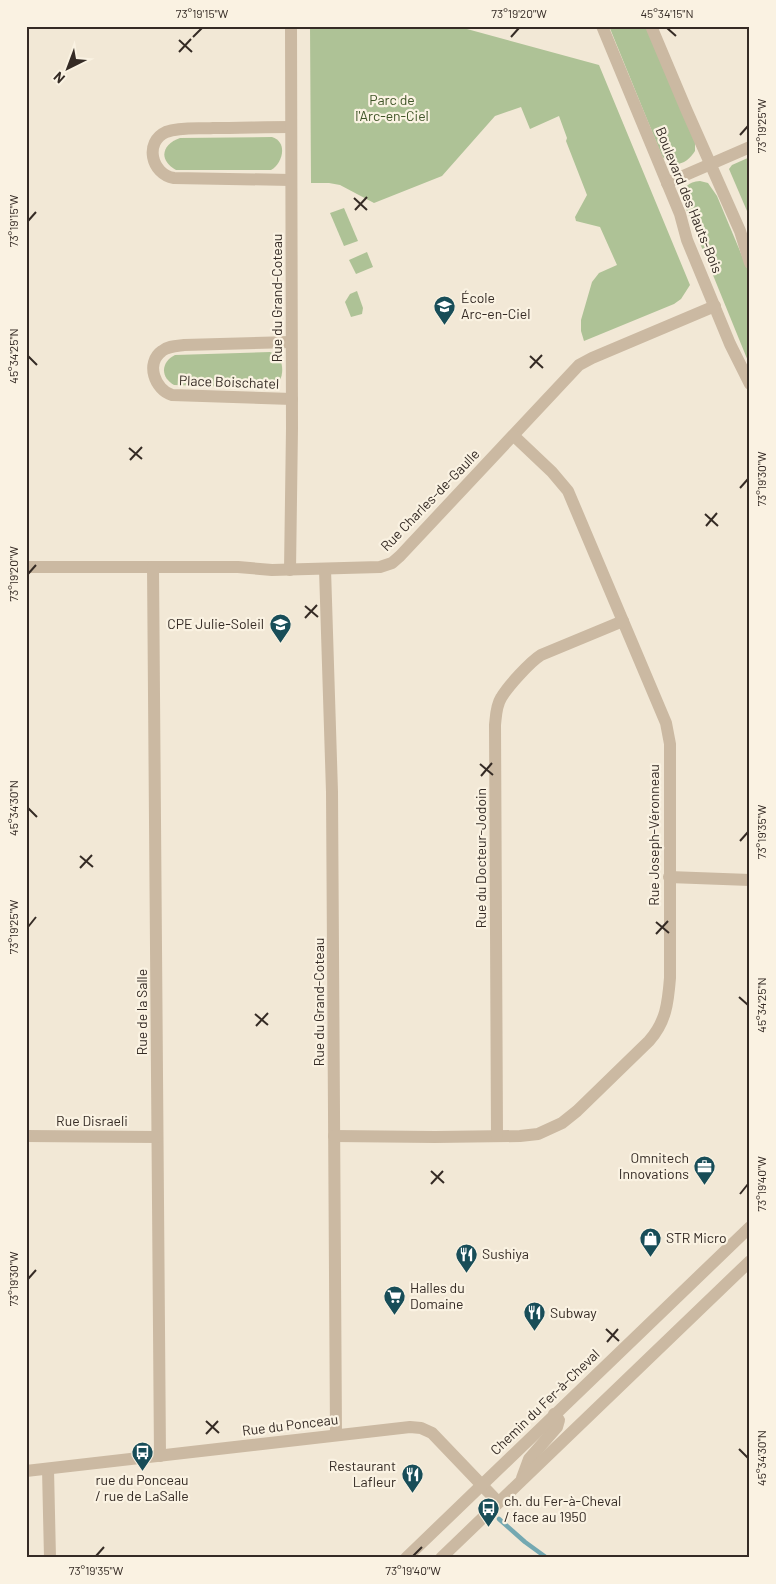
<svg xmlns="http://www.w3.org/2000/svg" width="776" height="1584" font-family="Barlow,sans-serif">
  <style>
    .green { fill: #aec296 }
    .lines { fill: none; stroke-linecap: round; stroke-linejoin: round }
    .stream { stroke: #74a8b1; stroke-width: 4.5 }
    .minor { stroke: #cbb9a2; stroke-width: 12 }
    .tertiary { stroke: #cbb9a2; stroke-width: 12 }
    .ticks { fill: none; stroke: #352b25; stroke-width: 2 }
    .labels { text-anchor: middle; stroke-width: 4.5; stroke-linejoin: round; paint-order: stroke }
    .park-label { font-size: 14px; fill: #3f5427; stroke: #faf2e2 }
    .street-label { font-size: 14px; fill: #352b25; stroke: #faf2e2 }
    .poi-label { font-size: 14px; fill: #352b25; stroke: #faf2e2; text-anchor: start }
    .neatline { fill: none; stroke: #352b25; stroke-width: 2 }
    .ticks-label { font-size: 12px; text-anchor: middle; fill: #352b25 }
  </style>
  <rect width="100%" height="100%" fill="#f2e8d6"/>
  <g class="green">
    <path d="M310,26H456L599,65L690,285L681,299L674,304L584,341L581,331V320L592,282L599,273L617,265L600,227L576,221L575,217L587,195L566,141L567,138L559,116L530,129L521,107L495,116L442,176L374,203L340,185L329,183H311Z"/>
    <path d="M609,26H647L695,141V151C687,164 673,170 662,156Z"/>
    <path d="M272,137C288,142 283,163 271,170H176C158,160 162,144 180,138Z"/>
    <path d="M750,157V218L729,169L732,165Z"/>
    <path d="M700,181L708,183L717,196L750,275V366L682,199C683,187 688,182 700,181Z"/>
    <path d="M344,208L358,241L344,246L330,213Z"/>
    <path d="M367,252L373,267L356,274L349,260Z"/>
    <path d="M357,291L363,308L362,314L351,317L345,302L350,294Z"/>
    <path d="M270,352L278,355C285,366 284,384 270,388L174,385C160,377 161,362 175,355Z"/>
  </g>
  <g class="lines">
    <path class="stream" d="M499,1519L525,1542L547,1558"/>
    <g class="minor">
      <path d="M602,26L680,214L687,240L730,344L750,384"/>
      <path d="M651,26L686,109L740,231L750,263"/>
      <path d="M291,127C265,127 239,128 213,128C198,129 180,127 166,132C144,142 151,174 174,178L291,180"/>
      <path d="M667,183L750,147"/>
      <path d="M291,342L184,345C176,346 168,346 162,351C145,363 155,390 172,395L292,399"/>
      <path d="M26,567H238L272,570L380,567L392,563L400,556L579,365L592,358L715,306"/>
      <path d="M153,567L160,1456"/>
      <path d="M325,569L332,792L336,1434"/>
      <path d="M290,570L292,428L291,26"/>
      <path d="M669,877L750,880"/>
      <path d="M26,1136L157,1137"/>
      <path d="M334,1136L435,1137L520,1136L538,1134L562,1123L577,1111L649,1041C666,1022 668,1003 670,978V744L666,723L568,491L552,472L514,436"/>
      <path d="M497,1136L495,725C496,716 496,706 501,698C508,686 530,662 541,655L623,621"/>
      <path d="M48,1469L50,1558"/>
      <path d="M26,1471L410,1427L421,1428L432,1433L498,1502"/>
    </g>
    <g class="tertiary">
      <path d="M522,1478L529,1459L557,1427L559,1420L554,1414"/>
      <path d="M406,1558L750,1227"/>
      <path d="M441,1558L750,1261"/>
    </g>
  </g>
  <path class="ticks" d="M667,28L676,36M193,37L202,28M511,37L519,28M179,40L192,52M179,52L191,39M740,135L748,126M354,198L367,210M355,210L367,197M28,221L36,212M28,356L37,365M530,356L543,368M530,368L542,355M129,448L142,459M130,460L142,447M740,488L748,479M705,514L718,526M706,526L717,513M28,574L36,565M305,606L318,617M305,618L317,605M480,764L493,775M481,776L492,763M28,808L37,817M740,841L748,832M80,856L93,867M80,868L92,855M656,922L669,933M28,927L36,917M656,934L668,921M739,997L748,1005M255,1014L268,1025M256,1026L268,1013M431,1171L444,1183M431,1184L443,1171M740,1194L748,1184M28,1279L36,1270M606,1329L619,1341M607,1342L618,1329M206,1421L219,1433M206,1434L218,1421M739,1449L748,1458M96,1556L104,1547M413,1556L422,1547"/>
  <defs>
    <symbol id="school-pin" viewBox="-11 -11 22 30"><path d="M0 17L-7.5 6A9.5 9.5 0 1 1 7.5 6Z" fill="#184d58" stroke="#faf2e2"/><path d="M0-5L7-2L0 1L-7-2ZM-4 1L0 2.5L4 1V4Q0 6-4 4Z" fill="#fff"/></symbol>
    <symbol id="office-pin" viewBox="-11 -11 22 30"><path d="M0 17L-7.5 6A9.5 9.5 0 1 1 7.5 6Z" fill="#184d58" stroke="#faf2e2"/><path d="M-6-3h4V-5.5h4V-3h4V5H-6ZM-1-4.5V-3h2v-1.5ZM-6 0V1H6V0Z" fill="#fff"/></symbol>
    <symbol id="shop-pin" viewBox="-11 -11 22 30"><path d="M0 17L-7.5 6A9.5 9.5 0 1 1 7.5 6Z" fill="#184d58" stroke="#faf2e2"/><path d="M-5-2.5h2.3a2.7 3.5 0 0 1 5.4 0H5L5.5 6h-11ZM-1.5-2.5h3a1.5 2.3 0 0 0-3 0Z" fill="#fff"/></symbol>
    <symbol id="restaurant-pin" viewBox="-11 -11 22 30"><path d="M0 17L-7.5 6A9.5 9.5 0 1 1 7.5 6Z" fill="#184d58" stroke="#faf2e2"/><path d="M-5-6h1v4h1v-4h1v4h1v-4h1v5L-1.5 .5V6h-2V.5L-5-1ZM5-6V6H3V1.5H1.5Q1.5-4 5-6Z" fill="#fff"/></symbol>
    <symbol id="supermarket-pin" viewBox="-11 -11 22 30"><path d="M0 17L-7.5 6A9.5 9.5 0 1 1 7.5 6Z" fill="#184d58" stroke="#faf2e2"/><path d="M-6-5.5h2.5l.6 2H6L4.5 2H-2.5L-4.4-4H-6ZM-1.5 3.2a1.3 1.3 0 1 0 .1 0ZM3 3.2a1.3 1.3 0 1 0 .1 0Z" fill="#fff"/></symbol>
    <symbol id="bus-pin" viewBox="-11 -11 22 30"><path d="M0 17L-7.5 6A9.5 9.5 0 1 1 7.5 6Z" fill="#184d58" stroke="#faf2e2"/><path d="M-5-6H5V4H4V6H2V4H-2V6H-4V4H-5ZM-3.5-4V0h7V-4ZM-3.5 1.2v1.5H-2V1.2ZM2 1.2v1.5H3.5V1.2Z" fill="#fff"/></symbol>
  </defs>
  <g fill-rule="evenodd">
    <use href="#school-pin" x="432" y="294" width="25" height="34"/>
    <use href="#school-pin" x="268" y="612" width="25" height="34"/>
    <use href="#office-pin" x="692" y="1154" width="25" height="34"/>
    <use href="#shop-pin" x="638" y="1226" width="25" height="34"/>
    <use href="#restaurant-pin" x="454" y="1242" width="25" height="34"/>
    <use href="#supermarket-pin" x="382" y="1284" width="25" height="34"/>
    <use href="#restaurant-pin" x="522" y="1300" width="25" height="34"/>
    <use href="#bus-pin" x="130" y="1440" width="25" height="34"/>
    <use href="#restaurant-pin" x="400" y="1462" width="25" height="34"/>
    <use href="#bus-pin" x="476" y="1496" width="25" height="34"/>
  </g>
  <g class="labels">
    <g class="park-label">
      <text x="392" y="105">Parc de<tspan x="392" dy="16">l'Arc-en-Ciel</tspan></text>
    </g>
    <g class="street-label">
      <text transform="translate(689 200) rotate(68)" y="5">Boulevard des Hauts-Bois</text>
      <text transform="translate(277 298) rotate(-90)" y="5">Rue du Grand-Coteau</text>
      <text transform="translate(229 382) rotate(2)" y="5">Place Boischatel</text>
      <text transform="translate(430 500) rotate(-46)" y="5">Rue Charles-de-Gaulle</text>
      <text transform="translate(654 835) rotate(-90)" y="5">Rue Joseph-Véronneau</text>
      <text transform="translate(481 858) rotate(-90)" y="5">Rue du Docteur-Jodoin</text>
      <text transform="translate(319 1002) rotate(-90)" y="5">Rue du Grand-Coteau</text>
      <text transform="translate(142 1012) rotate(-90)" y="5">Rue de la Salle</text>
      <text x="92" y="1126">Rue Disraeli</text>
      <text transform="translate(545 1402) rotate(-44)" y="5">Chemin du Fer-à-Cheval</text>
      <text transform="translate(290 1425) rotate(-7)" y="5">Rue du Ponceau</text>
    </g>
    <g class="poi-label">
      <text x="461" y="303">École<tspan x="461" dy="16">Arc-en-Ciel</tspan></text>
      <text x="264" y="629" text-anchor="end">CPE Julie-Soleil</text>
      <text x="689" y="1163" text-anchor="end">Omnitech<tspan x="689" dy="16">Innovations</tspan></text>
      <text x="666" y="1243">STR Micro</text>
      <text x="482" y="1259">Sushiya</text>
      <text x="410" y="1293">Halles du<tspan x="410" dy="16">Domaine</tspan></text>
      <text x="550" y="1318">Subway</text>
      <text x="396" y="1471" text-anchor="end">Restaurant<tspan x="396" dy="16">Lafleur</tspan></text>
      <text x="142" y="1485" text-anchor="middle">rue du Ponceau<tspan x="142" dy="16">/ rue de LaSalle</tspan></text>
      <text x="504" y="1506">ch. du Fer-à-Cheval<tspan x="504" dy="16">/ face au 1950</tspan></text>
    </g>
  </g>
  <rect width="776" height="1584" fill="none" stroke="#faf2e2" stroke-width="55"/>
  <g transform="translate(68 68) rotate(222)" stroke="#faf2e2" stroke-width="4" paint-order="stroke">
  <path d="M0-4L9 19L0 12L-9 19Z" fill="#352b25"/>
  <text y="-8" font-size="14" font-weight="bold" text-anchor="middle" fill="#352b25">N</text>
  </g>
  <rect x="28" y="28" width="720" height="1528" class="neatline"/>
  <g class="ticks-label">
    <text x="202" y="18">73°19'15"W</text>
    <text x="519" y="18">73°19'20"W</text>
    <text x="667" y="18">45°34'15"N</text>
    <text transform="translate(762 126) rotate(-90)" y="4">73°19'25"W</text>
    <text transform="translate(14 221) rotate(-90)" y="4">73°19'15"W</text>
    <text transform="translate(14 356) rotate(-90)" y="4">45°34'25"N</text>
    <text transform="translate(762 479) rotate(-90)" y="4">73°19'30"W</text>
    <text transform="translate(14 574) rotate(-90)" y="4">73°19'20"W</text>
    <text transform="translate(14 808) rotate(-90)" y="4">45°34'30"N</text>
    <text transform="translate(762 832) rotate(-90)" y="4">73°19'35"W</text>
    <text transform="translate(14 927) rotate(-90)" y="4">73°19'25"W</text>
    <text transform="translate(762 1005) rotate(-90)" y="4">45°34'25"N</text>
    <text transform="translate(762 1184) rotate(-90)" y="4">73°19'40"W</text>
    <text transform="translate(14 1279) rotate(-90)" y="4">73°19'30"W</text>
    <text transform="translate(762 1458) rotate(-90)" y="4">45°34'30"N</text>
    <text x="96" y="1575">73°19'35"W</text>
    <text x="413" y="1575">73°19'40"W</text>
  </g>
</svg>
